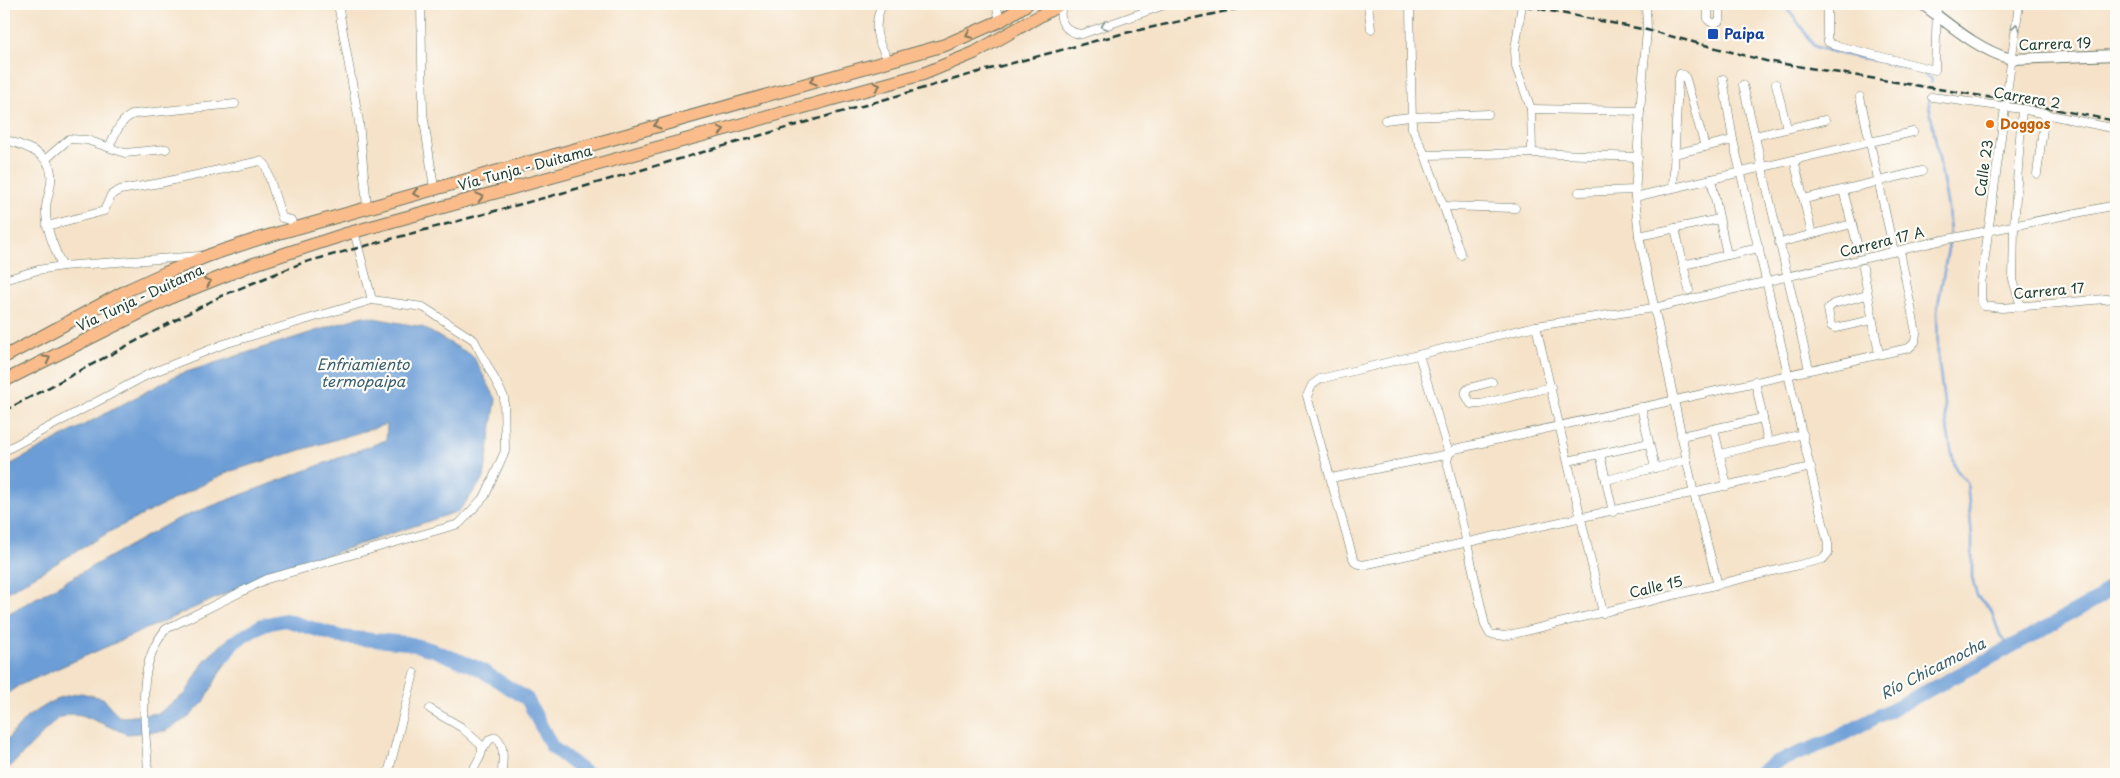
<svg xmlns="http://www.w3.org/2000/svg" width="2120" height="778" font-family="'Playpen Sans',sans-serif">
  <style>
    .water { fill: #6c9dd6; stroke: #466d85 }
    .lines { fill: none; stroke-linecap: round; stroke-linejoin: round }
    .stream { stroke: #6c9dd6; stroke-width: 2.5 }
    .river { stroke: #6c9dd6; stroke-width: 14 }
    .minor-casing { stroke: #6a7768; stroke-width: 9 }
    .tertiary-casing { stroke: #6a7768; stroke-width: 12 }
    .trunk-casing { stroke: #6a7768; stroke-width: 14 }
    .minor { stroke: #fff; stroke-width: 8 }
    .tertiary { stroke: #fff; stroke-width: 10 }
    .trunk { stroke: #f9bc8a; stroke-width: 12 }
    .rail { stroke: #1f3d34; stroke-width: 2.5; stroke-dasharray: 8 4; stroke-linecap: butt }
    .oneway { stroke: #8f9e9a }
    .oneway2 { stroke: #81765b }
    .transit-dot { fill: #1a4fb4; stroke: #fdfcf7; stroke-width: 2 }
    .food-dot { fill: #e8710a; stroke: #fdfcf7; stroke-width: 2 }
    .labels { text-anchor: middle; stroke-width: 4.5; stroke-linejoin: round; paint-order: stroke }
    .transit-label { font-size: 14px; font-weight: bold; fill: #164399; stroke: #fdfcf7; text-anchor: start }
    .street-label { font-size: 14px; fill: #1f3d34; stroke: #fdfcf7 }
    .food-label { font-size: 14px; font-weight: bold; fill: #c56008; stroke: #fdfcf7; text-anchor: start }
    .water-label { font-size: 15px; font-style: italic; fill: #3a5f6d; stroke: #fdfcf7 }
  </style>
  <rect width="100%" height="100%" fill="#fdfcf7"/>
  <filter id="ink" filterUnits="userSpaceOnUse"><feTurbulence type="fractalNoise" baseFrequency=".02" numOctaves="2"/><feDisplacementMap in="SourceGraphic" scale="10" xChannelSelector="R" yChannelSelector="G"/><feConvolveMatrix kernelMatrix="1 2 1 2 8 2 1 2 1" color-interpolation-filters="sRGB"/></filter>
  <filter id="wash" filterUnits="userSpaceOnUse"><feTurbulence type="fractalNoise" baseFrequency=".0096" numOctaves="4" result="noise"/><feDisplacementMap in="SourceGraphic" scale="20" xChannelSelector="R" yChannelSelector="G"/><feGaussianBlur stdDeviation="1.12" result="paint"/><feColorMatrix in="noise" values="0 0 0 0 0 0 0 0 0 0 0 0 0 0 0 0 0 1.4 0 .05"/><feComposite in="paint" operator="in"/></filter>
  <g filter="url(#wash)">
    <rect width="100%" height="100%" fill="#f5e2c8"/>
    <g class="water">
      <path d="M363,316L422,327L473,356L496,399L484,478L459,511L268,575L18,686L4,696V616L175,520L386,440L387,424L228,472L111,531L4,594V468L177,375Z"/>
      <path d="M228,639L239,645L221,670L204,702L189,717L165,731L127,734L82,715L70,714L58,718L4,773V743L27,717L58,698L81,693L103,698L118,716L125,717L159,713L186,693L205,660Z"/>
    </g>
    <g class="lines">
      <g class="stream">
        <path d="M1782,4L1795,18L1814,46C1849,60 1900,59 1932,79L1931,83"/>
        <path d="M1928,99L1948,208L1950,234"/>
        <path d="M1949,243L1937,311L1938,357L1948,434L1955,468L1967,482L1972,538V577L1977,596L1991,610L2000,635L2009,647"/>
      </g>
      <g class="river">
        <path d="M223,657L234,642L262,625L285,620L341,637L407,643L433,650L478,668L527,699L552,747L587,774"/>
        <path d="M1758,774L1774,763L1830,741L1989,659L2099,598L2116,581"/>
      </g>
    </g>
  </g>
  <g filter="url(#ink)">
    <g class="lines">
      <defs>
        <g id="minor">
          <path d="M338,4L359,122L367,207"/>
          <path d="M421,4L423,113L434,188"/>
          <path d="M882,4C873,26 875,40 889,60"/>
          <path d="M996,4L1000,21"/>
          <path d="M1063,4C1056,19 1065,33 1082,34L1167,4"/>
          <path d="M1368,4L1371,29"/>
          <path d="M1410,4L1412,128L1425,155L1461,255"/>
          <path d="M1522,4L1515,50L1516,67L1531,109L1532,153"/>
          <path d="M1646,4L1647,30L1640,111L1635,197L1639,236L1694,494L1718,585"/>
          <path d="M1708,4V20L1714,24L1720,20V4"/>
          <path d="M1827,4V36L1828,42L1834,45L1935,70L1937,4"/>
          <path d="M2019,4L1981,285V300L1984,306L2002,308L2116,298"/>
          <path d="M1776,84L1787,128"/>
          <path d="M1743,85L1809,369"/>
          <path d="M1860,97L1894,252"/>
          <path d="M1932,97L2022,109L2116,129"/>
          <path d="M1531,109L1640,111"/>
          <path d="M1385,120L1410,117L1488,114"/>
          <path d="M1755,136L1825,120"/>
          <path d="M4,139C21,145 49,152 51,173C53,184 47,196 46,207C45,228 54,247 62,266"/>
          <path d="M109,147C115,135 120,119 134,114L235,104"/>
          <path d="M1674,154L1733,140"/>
          <path d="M1425,155L1532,153L1638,157"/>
          <path d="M46,159L69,139L87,140L125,153L166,149"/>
          <path d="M1794,160L1812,234"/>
          <path d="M2037,174L2045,113"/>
          <path d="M1711,179L1727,255"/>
          <path d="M1673,188L1678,81L1680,74L1684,75L1686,79L1705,147"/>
          <path d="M1843,190L1859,251"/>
          <path d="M1579,192L1636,190"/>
          <path d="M1635,197L1913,132"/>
          <path d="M1804,199L1922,171"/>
          <path d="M1443,206L1515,208"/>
          <path d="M47,226L104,211L111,195L120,190L160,183L260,161L265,164L282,218L291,220L294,229"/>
          <path d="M1675,228L1689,290"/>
          <path d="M354,231L372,300"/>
          <path d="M1639,236L1719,219"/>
          <path d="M1779,243L1852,224"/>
          <path d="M1683,265L1759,248"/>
          <path d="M1863,268L1879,354"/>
          <path d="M4,280L38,270L62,266L200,256"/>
          <path d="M1867,295L1833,304L1828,309L1831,326L1835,328L1872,320"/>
          <path d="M2021,306L2013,280L2014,226L2022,109"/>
          <path d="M1536,326L1603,613"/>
          <path d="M1419,355L1449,454L1447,461L1467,543L1485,625L1490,634L1505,636L1823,559L1828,553V544L1733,140L1723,79"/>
          <path d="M1755,381L1768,442"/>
          <path d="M1492,382L1469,388L1466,391V395L1471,404H1481L1551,387"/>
          <path d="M1641,407L1655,468"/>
          <path d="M1714,429L1727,486"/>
          <path d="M1681,436L1763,418"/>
          <path d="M4,451L149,374L224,344L372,300L423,307L474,340L504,397L505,451L485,496L459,524L267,579L166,629C132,669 147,727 148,774"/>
          <path d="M1600,454L1613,512"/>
          <path d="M1720,454L1803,434"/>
          <path d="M1568,461L1649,443"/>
          <path d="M1811,467L1363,565L1356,563L1353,558L1307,396L1312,385L1320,379L1536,326L1654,308L1943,240L2116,205"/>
          <path d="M1331,478L1449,454L1455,449L1909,348L1915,342L1916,333L1900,251"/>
          <path d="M1606,480L1687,460"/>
          <path d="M430,709L461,727L481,745C485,755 474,764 472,774"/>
          <path d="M483,749L490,739L496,737C506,746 502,762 502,774"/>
          <path d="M388,774L414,673"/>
        </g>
        <path id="tertiary" d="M1922,4C1949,24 1978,50 2011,59L2116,55"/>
        <g id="trunk">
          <path d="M4,357L130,289L165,273L210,255L261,238L945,45L1000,21L1027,4"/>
          <path d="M4,381L174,296L251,265L346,234L923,74L974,53L1061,4"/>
        </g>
      </defs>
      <use href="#minor" class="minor-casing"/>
      <use href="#tertiary" class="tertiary-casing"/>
      <use href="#trunk" class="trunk-casing"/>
      <use href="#minor" class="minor"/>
      <use href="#tertiary" class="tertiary"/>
      <use href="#trunk" class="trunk"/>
      <g class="rail">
        <path d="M1515,4L1647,30L1766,61L2006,100L2116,121"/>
        <path d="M4,411L221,296L302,263L562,193L979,72L1121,34L1259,4"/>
      </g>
    </g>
    <defs><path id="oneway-chevron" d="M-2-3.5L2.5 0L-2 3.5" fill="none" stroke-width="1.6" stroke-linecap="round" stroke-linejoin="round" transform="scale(1.25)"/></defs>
    <g class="oneway">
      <use href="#oneway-chevron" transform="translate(1104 26) rotate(161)"/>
      <use href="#oneway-chevron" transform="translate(2016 27) rotate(-82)"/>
    </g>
    <g class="oneway2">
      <use href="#oneway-chevron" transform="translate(969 35) rotate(157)"/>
      <use href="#oneway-chevron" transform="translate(813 81) rotate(164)"/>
      <use href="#oneway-chevron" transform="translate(877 86) rotate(-15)"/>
      <use href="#oneway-chevron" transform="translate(657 125) rotate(164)"/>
      <use href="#oneway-chevron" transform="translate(721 130) rotate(-15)"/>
      <use href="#oneway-chevron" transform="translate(416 193) rotate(165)"/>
      <use href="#oneway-chevron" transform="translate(480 197) rotate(-15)"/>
      <use href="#oneway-chevron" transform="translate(208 282) rotate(-22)"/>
      <use href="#oneway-chevron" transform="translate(47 359) rotate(-27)"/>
    </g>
  </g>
  <rect class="transit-dot" x="1707" y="28" width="12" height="12" rx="2.5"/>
  <circle class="food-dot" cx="1990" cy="124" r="5"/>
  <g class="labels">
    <g class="transit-label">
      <text x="1724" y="39">Paipa</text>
    </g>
    <g class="street-label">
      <text transform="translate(2055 44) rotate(-2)" y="5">Carrera 19</text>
      <text transform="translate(2027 98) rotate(10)" y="5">Carrera 2</text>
      <text transform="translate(525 168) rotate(-15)" y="5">Vía Tunja - Duitama</text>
      <text transform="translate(1984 168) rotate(-82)" y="5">Calle 23</text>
      <text transform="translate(1882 242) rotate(-14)" y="5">Carrera 17 A</text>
      <text transform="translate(2049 291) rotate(-5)" y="5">Carrera 17</text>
      <text transform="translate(140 298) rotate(-25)" y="5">Vía Tunja - Duitama</text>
      <text transform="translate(1656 587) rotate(-13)" y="5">Calle 15</text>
    </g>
    <g class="food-label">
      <text x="2000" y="129">Doggos</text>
    </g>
    <g class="water-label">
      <text x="363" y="370">Enfriamiento<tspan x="363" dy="17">termopaipa</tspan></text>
      <text transform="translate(1933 669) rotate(-27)" y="5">Río Chicamocha</text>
    </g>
  </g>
  <rect width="2120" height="778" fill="none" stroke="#fdfcf7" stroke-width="20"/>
</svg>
